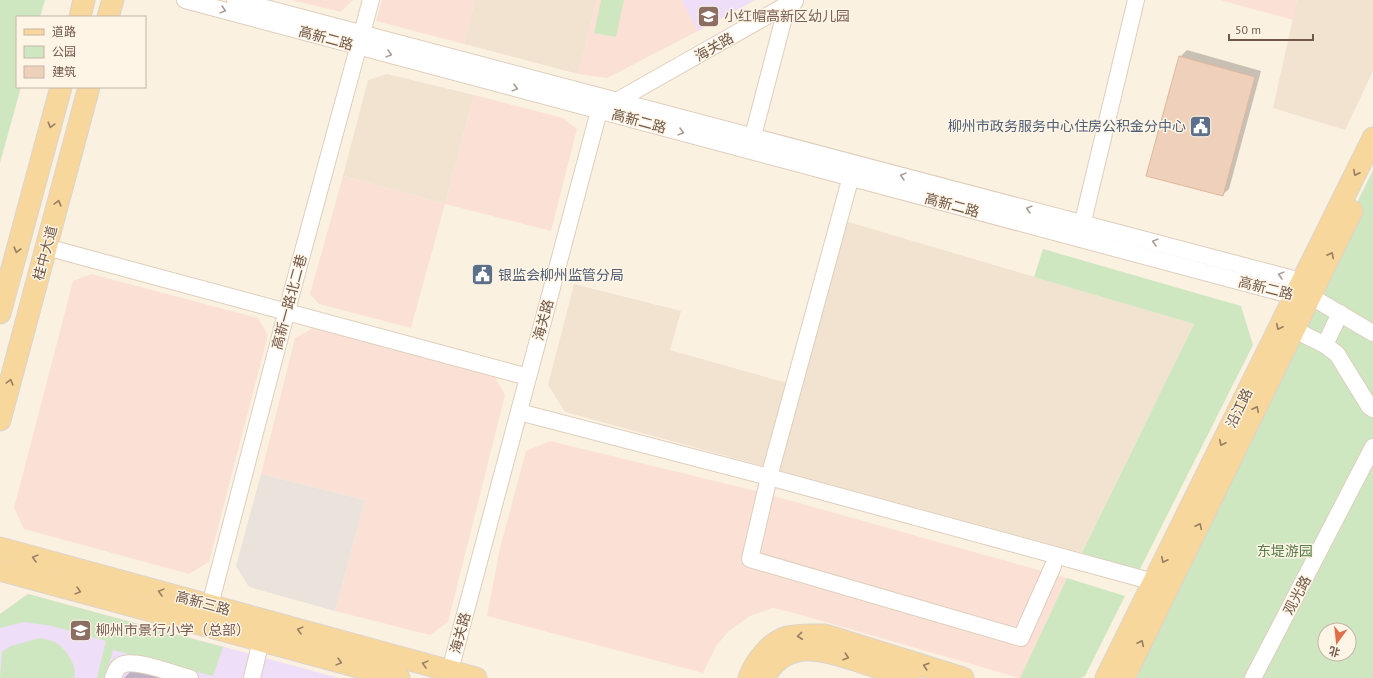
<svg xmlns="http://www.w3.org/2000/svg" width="1373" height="678" font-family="'PT Sans','Noto Sans SC',sans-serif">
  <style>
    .residential { fill: #f2e3d0 }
    .commercial { fill: #fbe1d5 }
    .industrial { fill: #e9e3dc }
    .education { fill: #eedef7 }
    .green { fill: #cfe7c1; fill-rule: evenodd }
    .shadow { fill: #0003 }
    .building { fill: #efd0ba; stroke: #e0b79b }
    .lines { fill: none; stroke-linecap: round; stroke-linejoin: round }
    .minor-casing { stroke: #decebd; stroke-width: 18 }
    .major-casing { stroke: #dad4d0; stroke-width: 23 }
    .minor { stroke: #fff; stroke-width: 16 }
    .major { stroke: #f7d79c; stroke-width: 21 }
    .oneway { stroke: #a99b92 }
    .oneway2 { stroke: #987e62 }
    .labels { text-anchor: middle; stroke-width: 3; stroke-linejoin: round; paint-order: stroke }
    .education-label { font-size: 14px; fill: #785e54; stroke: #fef5e6; text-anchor: start }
    .street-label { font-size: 14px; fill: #705849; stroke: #fef5e6 }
    .service-label { font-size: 14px; fill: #4e5e75; stroke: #fef5e6; text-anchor: end }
    .park-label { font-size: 14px; fill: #547b45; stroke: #fef5e6 }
  </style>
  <rect width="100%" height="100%" fill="#fbf1e1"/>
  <g class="residential">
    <path d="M475,0H597L578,74L464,44Z"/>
    <path d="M1297,0H1373V71L1345,130L1273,108Z"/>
    <path d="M387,74L474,95L445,204L343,176L368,80Z"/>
    <path d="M845,221L1194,324L1082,553L565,412L548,385L574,284L681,311L670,350L801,387Z"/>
  </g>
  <g class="commercial">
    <path d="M291,0H353L341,12Z"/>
    <path d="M382,0H475L464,44L376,21Z"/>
    <path d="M597,0H682L698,31L607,78L578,74Z"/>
    <path d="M1220,0H1297L1293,20Z"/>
    <path d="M474,95L563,118L577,129L551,231L445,204L411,328L319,304L310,294L343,176L445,204Z"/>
    <path d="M91,274L258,318L268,335L209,562L189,574L24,529L14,508L73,281Z"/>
    <path d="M313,328L495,377L505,395L448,622L430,635L335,611L365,500L261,474L295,338Z"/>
    <path d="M550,441L756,491L1067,578L1020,678L794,613L773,608L750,616L729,631L716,646L703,673L487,616L500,548L526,451Z"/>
  </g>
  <path class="industrial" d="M261,474L365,500L335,611L249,587L236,566Z"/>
  <g class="education">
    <path d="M682,0H755L698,31Z"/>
    <path d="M28,594L339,678H0V614Z"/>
  </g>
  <g class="green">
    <path d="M0,0H45L40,17H17V87H21L0,163Z"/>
    <path d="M601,0H624L616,37L594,33Z"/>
    <path d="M1373,170V678H1124ZM1325,630H1349V654H1325Z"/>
    <path d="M1043,249L1241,306L1253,345L1139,571L1082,553L1194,324L1034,277Z"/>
    <path d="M1067,578L1125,596L1085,676L1081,678H1020Z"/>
    <path d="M28,594L223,647L213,676L113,650L105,678H97L106,641L52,626L24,622L0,628V614Z"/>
    <path d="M40,638C44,639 51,640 55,642C66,649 78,666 74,678H0L2,652L11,646Z"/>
  </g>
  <g class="shadow">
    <path d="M1187,50L1261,71L1229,189L1222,195L1180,57Z"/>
    <path d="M132,670L162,678H124Z"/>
  </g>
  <path class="building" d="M1179,56L1255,77L1223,196L1146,176Z"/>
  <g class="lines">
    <defs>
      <g id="minor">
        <path d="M185,0L1294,296H1305"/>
        <path d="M235,0L1301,281L1310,296L1373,333"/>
        <path d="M753,136L783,21L795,1"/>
        <path d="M853,169L769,477L750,559L1021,638L1053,566"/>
        <path d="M1080,234L1136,0"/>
        <path d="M46,247L528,377"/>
        <path d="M1295,330L1325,345L1337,354L1369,406L1373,409"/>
        <path d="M1325,345L1340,313"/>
        <path d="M519,412L769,477L1154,582"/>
        <path d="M210,605L287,310L371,0"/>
        <path d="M113,678C115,672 117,666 124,664C140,660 173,674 190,678"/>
        <path d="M252,678L261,641"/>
        <path d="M448,678L599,111L795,0"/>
        <path d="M1253,678L1373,447"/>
      </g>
      <g id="major">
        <path d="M80,17L84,0"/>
        <path d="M108,17L113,0"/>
        <path d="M0,313L61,87"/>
        <path d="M0,420L89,87"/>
        <path d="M0,548L476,678"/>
        <path d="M0,570L399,678"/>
        <path d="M749,678C755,662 769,643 787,637C798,634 813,635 825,635L963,678"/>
        <path d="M764,678C787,637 822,650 858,661C875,667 893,672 910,678"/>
        <path d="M1106,678L1373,138"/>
        <path d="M1124,678L1352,211"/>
      </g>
    </defs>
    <use href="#minor" class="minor-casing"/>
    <use href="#major" class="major-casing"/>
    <use href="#minor" class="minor"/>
    <use href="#major" class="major"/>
  </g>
  <defs><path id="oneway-chevron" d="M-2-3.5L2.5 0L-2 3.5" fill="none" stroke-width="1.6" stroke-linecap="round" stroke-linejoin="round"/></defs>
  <g class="oneway">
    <use href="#oneway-chevron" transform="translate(223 10) rotate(15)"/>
    <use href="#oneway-chevron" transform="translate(389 54) rotate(15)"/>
    <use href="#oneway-chevron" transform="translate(515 88) rotate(15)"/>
    <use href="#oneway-chevron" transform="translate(681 132) rotate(15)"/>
    <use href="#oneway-chevron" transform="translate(903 176) rotate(-165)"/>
    <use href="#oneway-chevron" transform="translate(1029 209) rotate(-165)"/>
    <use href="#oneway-chevron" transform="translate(1155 242) rotate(-165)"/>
    <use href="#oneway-chevron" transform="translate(1281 275) rotate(-165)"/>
  </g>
  <g class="oneway2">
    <use href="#oneway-chevron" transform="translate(51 125) rotate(105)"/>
    <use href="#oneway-chevron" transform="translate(1356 173) rotate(117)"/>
    <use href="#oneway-chevron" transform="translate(58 203) rotate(-75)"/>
    <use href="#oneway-chevron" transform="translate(17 250) rotate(105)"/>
    <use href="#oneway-chevron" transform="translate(1331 255) rotate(-63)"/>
    <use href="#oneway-chevron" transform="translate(1279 327) rotate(116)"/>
    <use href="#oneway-chevron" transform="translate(10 382) rotate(-75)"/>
    <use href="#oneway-chevron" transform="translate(1256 409) rotate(-64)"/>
    <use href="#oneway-chevron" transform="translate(1222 443) rotate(116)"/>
    <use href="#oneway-chevron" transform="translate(1199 526) rotate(-64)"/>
    <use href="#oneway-chevron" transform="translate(35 558) rotate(-165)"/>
    <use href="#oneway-chevron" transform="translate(1164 560) rotate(116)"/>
    <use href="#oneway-chevron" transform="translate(78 591) rotate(15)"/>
    <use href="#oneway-chevron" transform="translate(161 592) rotate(-165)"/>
    <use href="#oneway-chevron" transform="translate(300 630) rotate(-165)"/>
    <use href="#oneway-chevron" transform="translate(800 636) rotate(174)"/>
    <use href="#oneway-chevron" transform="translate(1141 643) rotate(-64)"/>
    <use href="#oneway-chevron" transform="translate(846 657) rotate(18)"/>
    <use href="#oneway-chevron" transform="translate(339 662) rotate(15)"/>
    <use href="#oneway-chevron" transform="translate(425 664) rotate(-165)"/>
    <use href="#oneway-chevron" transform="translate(926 666) rotate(-163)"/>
  </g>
  <defs>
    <symbol id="school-square" viewBox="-11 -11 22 22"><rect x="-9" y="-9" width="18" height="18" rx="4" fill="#8d6e63" stroke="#fef5e6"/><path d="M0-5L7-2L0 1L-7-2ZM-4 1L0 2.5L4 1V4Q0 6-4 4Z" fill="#fff"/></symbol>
    <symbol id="civic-square" viewBox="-11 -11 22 22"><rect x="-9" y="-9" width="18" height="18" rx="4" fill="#5c6f8a" stroke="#fef5e6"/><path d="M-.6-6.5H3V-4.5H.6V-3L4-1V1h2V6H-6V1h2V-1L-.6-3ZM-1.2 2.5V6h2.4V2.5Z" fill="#fff"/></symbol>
  </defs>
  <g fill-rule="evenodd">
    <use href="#school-square" x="696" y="4" width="25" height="25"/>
    <use href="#civic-square" x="1188" y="114" width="25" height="25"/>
    <use href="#civic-square" x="470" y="262" width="25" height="25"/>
    <use href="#school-square" x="68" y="618" width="25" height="25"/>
  </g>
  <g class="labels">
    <g class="education-label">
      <text x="724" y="21">小红帽高新区幼儿园</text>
      <text x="96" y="635">柳州市景行小学（总部）</text>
    </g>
    <g class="street-label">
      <text transform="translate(326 38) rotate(15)" y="5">高新二路</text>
      <text transform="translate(714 47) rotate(-30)" y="5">海关路</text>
      <text transform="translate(639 121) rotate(15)" y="5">高新二路</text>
      <text transform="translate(952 205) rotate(15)" y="5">高新二路</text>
      <text transform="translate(45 253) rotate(-75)" y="5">桂中大道</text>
      <text transform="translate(1266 288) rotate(14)" y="5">高新二路</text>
      <text transform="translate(289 302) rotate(-75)" y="5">高新一路北二巷</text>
      <text transform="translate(543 320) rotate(-75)" y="5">海关路</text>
      <text transform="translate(1239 408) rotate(-64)" y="5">沿江路</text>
      <text transform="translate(1297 595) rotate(-62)" y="5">观光路</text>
      <text transform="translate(203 603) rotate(15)" y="5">高新三路</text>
      <text transform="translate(460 633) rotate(-75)" y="5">海关路</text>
    </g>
    <g class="service-label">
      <text x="1186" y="131">柳州市政务服务中心住房公积金分中心</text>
      <text x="498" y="280" text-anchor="start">银监会柳州监管分局</text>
    </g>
    <g class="park-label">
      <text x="1285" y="556">东堤游园</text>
    </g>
  </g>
  <rect x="16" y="16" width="130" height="72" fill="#fef5e6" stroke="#c5b6a7"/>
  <rect x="24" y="29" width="20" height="6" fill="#f7d79c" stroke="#c5b6a7"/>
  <text x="52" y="36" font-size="12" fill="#705849">道路</text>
  <rect x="24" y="46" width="20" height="12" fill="#cfe7c1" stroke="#c5b6a7"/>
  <text x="52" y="56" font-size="12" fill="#705849">公园</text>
  <rect x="24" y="66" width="20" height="12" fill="#efd0ba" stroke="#c5b6a7"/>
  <text x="52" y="76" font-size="12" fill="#705849">建筑</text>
  <g transform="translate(1337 642) rotate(195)"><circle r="19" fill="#fef5e6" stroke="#c5b6a7"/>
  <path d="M0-3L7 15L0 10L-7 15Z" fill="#df704b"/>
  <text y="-6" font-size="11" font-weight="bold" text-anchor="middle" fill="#705849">北</text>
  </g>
  <path d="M1229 34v6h84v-6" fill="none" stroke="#705849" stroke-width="2"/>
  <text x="1235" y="34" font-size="12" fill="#705849" stroke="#fef5e6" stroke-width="3" paint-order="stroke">50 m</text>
</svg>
